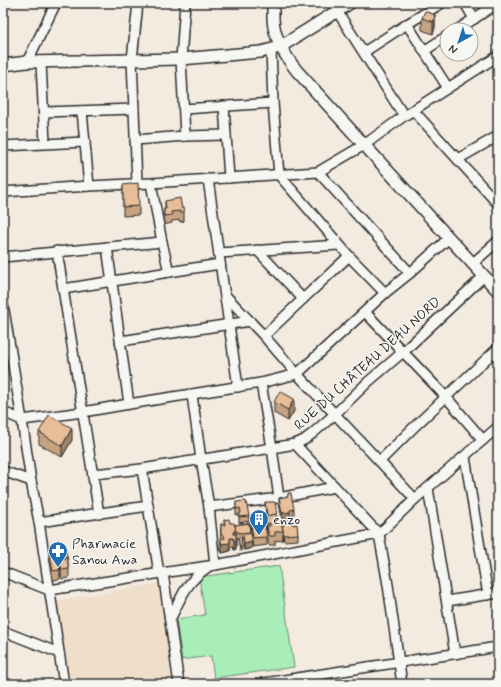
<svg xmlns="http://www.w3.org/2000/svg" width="501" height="687" font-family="Mynerve,sans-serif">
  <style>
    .built { fill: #efdeca }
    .green { fill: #a9edb8; stroke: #6a8c72 }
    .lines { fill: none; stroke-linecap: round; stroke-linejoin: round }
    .minor-casing { stroke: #2b2b2b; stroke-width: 12 }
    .major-casing { stroke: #2b2b2b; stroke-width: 14 }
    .minor { stroke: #f6f6f2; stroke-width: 9 }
    .major { stroke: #f6f6f2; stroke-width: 11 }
    .wall { fill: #c7a382; stroke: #2b2b2b }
    .shaded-wall { fill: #a2856a; stroke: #2b2b2b }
    .building { fill: #e7be97; stroke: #2b2b2b }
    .labels { text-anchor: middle; stroke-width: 3; stroke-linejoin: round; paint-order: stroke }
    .street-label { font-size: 14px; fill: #2b2b2b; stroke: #f6f6f2 }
    .poi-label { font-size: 14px; fill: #2b2b2b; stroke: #f6f6f2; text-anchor: start }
  </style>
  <rect width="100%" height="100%" fill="#f3ebe0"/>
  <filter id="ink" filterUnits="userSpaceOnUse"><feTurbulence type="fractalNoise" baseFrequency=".025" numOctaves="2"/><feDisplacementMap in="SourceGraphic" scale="8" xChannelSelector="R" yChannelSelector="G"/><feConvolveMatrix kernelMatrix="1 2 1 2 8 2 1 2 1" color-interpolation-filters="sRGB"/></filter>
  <g filter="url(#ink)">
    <path class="built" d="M159,583L175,684H71L56,601Z"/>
    <path class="green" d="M279,566L294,667L214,678L211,656L182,660L176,619L205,615L199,577Z"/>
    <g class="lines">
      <defs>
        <g id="minor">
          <path d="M185,3L181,59L185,136L226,135"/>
          <path d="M442,3L407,24L448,88"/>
          <path d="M465,3L474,19"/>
          <path d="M337,11L404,116"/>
          <path d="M457,30L498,3"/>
          <path d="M271,49L273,103L279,175L349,256L385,293"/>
          <path d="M424,51L447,36"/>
          <path d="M364,52L407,24"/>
          <path d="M27,62L56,3"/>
          <path d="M41,63L45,143"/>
          <path d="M224,106L229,178"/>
          <path d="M184,109L273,103"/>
          <path d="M413,110L498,204"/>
          <path d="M82,111L89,186"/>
          <path d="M44,112L134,109"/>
          <path d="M135,140L185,136"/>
          <path d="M3,146L85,142"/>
          <path d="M458,159L498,136"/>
          <path d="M318,172L410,273"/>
          <path d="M208,179L238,387"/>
          <path d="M151,183L162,242L169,272L220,264"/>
          <path d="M137,184L132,60L138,3"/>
          <path d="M3,192L89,186L151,183L318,172L364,145L404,116L498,56"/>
          <path d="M107,247L129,404"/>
          <path d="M257,250L303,299"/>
          <path d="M57,251L99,514"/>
          <path d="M219,253L339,245"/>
          <path d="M3,257L162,242"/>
          <path d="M472,264L498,241"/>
          <path d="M63,289L169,272"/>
          <path d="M225,295L264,336L297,374L415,499"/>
          <path d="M3,304L22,420L31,481L39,522L64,684"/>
          <path d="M365,312L446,397L483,440"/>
          <path d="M264,336L303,299L349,256"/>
          <path d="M121,341L250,321"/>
          <path d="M261,383L272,448L279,498"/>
          <path d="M192,395L201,459L209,507L215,565"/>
          <path d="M3,412L22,420L83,412L129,404L261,383L297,374L385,293L410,273L449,238"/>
          <path d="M295,444L379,534L388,585L402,684"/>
          <path d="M465,457L488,595"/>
          <path d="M380,461L413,428L498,348"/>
          <path d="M142,469L159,573"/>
          <path d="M3,471L31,481"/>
          <path d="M93,474L142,469L272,448L295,444L304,440L312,434L335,414L368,382L403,352L484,276"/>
          <path d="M428,488L455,654"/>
          <path d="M209,507L279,498L335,487"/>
          <path d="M39,522L148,506"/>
          <path d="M3,572L49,590L215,565L379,534L415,499L498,427"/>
          <path d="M163,573L179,684"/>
          <path d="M447,601L498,593"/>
          <path d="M170,620C181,597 187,581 208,567"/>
          <path d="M3,631L59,653"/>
          <path d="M258,684L498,647"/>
        </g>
        <g id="major">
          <path d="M273,3C273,8 273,14 273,19C274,39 285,56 297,71L449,238L498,291"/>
          <path d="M3,65L27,62L181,59L261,52L280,47L350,3"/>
        </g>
      </defs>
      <use href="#minor" class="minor-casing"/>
      <use href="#major" class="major-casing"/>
      <use href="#minor" class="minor"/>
      <use href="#major" class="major"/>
    </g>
    <g class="wall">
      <path d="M435,15V27L433,34L422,30V18Z"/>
      <path d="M123,185L139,206V215L123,216Z"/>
      <path d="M165,201L182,209L184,208V221L180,222V220L172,221V223L164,225V209H165Z"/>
      <path d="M274,402L294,411L288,421L274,413Z"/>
      <path d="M39,432L72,440L62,457L39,444Z"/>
      <path d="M279,498L294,509V515L290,516V518L282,519L279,504Z"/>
      <path d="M236,502L249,516V521L239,523V515H236Z"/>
      <path d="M265,502L277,520V522L282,528L284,525V520L293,525L298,534V540L284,541L283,534V540L275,541V545H269L267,535Z"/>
      <path d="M250,517L255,518L267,537V545L253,547L252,542V548L244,550L243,539H241L242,550L240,551L238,538H236V549L234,550L233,547H230V551L222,553L220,548L221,524L224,525V520L235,525L249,523L250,534L252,538L250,526Z"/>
      <path d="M49,549L67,556L69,569V578L62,579L61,575L60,576V579L53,580L49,557Z"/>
    </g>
    <g class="shaded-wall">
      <path d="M435,15V27L433,34V22Z"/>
      <path d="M294,399V411L288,421V410Z"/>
      <path d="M72,428V440L62,457V446Z"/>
      <path d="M290,512V518L282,519V513Z"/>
      <path d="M236,529V538L233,540V532Z"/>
      <path d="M230,538V551L222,553V544Z"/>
      <path d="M236,540V549L234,550V541Z"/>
      <path d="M252,542V548L244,550V544Z"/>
      <path d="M61,566V575L60,576V570L59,567Z"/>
    </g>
    <g class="building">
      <path d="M425,11L435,15L433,22L422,18Z"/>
      <path d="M138,183L139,206L123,207V185Z"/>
      <path d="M180,198L182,209L184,208V212L180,213V211L171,212L172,215L164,216V209H166L165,201Z"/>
      <path d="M280,391L294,399L288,410L274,402Z"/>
      <path d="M49,415L72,428L62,446L39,432Z"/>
      <path d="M288,493H291L294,509L290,510V512L282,513L279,498L288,496Z"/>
      <path d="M246,501L249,516L239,517V514L241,513L240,508L236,509V502Z"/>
      <path d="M265,502H275L277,514L267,516Z"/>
      <path d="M258,514H263L267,537L253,538L250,517L254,516L255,518H258Z"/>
      <path d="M276,514L277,522L281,521L283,531L275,532V536H269L267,526H270V523L267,524V516Z"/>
      <path d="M292,518L293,525L297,524L298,534L284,535L282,525H285L284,520Z"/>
      <path d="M229,519L230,523H234L236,529L233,532V534H236V540L234,541L233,538H230V543L222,544L220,539L225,538L224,535L221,534V524L225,525L224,520Z"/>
      <path d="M249,523L250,532L239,533V532H236L235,525Z"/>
      <path d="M251,533L252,542L244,544L243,535Z"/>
      <path d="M241,536L242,547L240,548L238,538Z"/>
      <path d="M65,546L67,556L64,557L65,559L67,558L69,569L62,570L61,566L59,567L60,570L53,571L49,549Z"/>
    </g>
  </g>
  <defs>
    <symbol id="building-pin" viewBox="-11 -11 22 30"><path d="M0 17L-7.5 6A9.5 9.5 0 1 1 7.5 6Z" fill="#1f6fb2" stroke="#f6f6f2"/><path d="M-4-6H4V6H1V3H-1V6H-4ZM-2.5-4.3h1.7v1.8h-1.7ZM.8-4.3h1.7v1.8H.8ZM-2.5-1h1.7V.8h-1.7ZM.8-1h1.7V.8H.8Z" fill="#fff"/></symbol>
    <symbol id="pharmacy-pin" viewBox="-11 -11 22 30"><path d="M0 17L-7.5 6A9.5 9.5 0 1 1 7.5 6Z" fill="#1f6fb2" stroke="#f6f6f2"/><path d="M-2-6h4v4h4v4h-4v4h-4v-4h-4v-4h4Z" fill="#fff"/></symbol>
  </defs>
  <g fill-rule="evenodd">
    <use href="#building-pin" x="248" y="508" width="22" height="30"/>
    <use href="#pharmacy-pin" x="47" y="540" width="22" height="30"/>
  </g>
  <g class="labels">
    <g class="street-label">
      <text transform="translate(367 363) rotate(-42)" y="5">RUE DU CHÂTEAU DEAU NORD</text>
    </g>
    <g class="poi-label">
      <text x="273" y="524">enzo</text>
      <text x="72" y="548">Pharmacie<tspan x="72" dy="16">Sanou Awa</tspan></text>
    </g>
  </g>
  <rect width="501" height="687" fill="none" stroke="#f6f6f2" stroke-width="16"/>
  <rect x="8" y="8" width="485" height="671" fill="none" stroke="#2b2b2b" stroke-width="1.5" filter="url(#ink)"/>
  <g transform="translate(459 42) rotate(219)"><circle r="19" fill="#f6f6f2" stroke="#a5a5a2"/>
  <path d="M0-3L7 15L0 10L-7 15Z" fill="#1f6fb2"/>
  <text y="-6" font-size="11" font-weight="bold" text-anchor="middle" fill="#2b2b2b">N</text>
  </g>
</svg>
